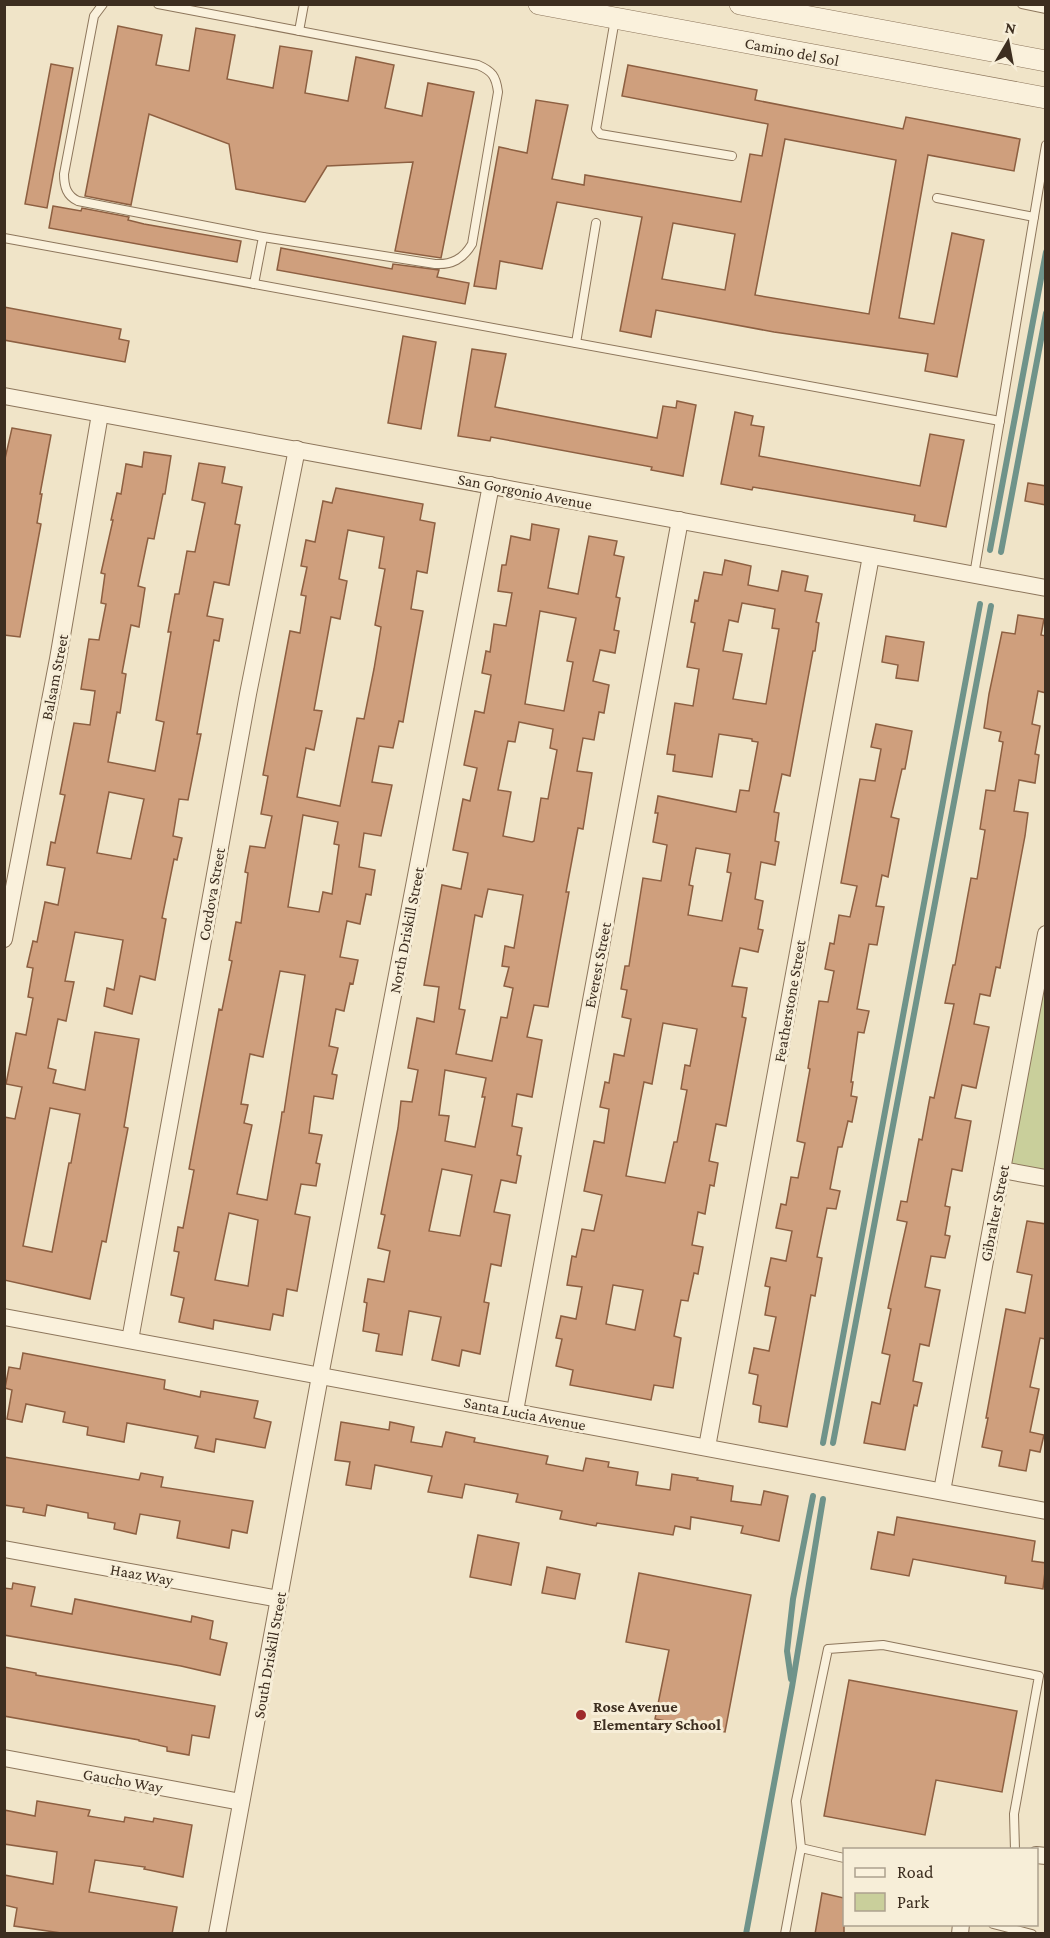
<svg xmlns="http://www.w3.org/2000/svg" width="1050" height="1938" font-family="'Crimson Pro',serif">
  <style>
    .green { fill: #c9cf9b }
    .lines { fill: none; stroke-linecap: round; stroke-linejoin: round }
    .stream { stroke: #6f938a; stroke-width: 6 }
    .building { fill: #cf9f7d; stroke: #8d5f41; stroke-width: 1.5; fill-rule: evenodd }
    .service-casing { stroke: #8d765c; stroke-width: 10 }
    .minor-casing { stroke: #8d765c; stroke-width: 18 }
    .tertiary-casing { stroke: #8d765c; stroke-width: 22 }
    .service { stroke: #faf1dc; stroke-width: 8 }
    .minor { stroke: #faf1dc; stroke-width: 16 }
    .tertiary { stroke: #faf1dc; stroke-width: 21 }
    .poi-dot { fill: #9e2a2b; stroke: #f7eed8; stroke-width: 2 }
    .labels { text-anchor: middle; stroke-width: 6; stroke-linejoin: round; paint-order: stroke }
    .street-label { font-size: 16px; fill: #3d2e20; stroke: #f7eed8 }
    .poi-label { font-size: 16px; font-weight: bold; fill: #3d2e20; stroke: #f7eed8; text-anchor: start }
  </style>
  <rect width="100%" height="100%" fill="#f0e4c8"/>
  <path class="green" d="M1045,934V1178L1002,1170Z"/>
  <g class="lines">
    <g class="stream">
      <path d="M990,550L1046,252"/>
      <path d="M1001,552L1046,313"/>
      <path d="M823,1443L980,604"/>
      <path d="M833,1443L991,606"/>
      <path d="M791,1679L787,1651L793,1599L813,1496"/>
      <path d="M746,1934L792,1687L823,1499"/>
    </g>
  </g>
  <g class="building">
    <path d="M118,26L162,35L156,65L189,71L196,28L235,35L227,79L273,88L280,46L312,51L305,93L348,101L356,57L394,65L385,108L422,116L428,83L474,92L441,258L395,251L413,162L327,166L305,202L236,189L229,144L149,114L131,205L85,196Z"/>
    <path d="M51,64L73,68L47,208L25,204Z"/>
    <path d="M628,65L757,90L755,100L903,129L906,117L1020,139L1014,171L928,155L899,318L934,324L952,233L984,240L957,377L925,371L928,354L774,332L656,310L651,337L620,331L642,217L557,202L542,269L500,261L496,289L474,286L499,147L527,153L536,100L568,105L552,179L584,185L585,175L741,202L750,154L762,156L768,124L622,96ZM785,139L896,160L869,314L755,295ZM673,223L735,234L725,290L662,279Z"/>
    <path d="M53,206L81,211L82,208L129,217L128,220L144,224L241,241L237,262L49,228Z"/>
    <path d="M281,248L392,269L393,264L439,270L437,277L469,283L465,304L277,270Z"/>
    <path d="M4,307L121,329L119,339L129,341L125,362L4,340Z"/>
    <path d="M403,336L436,342L421,429L388,423Z"/>
    <path d="M472,349L506,354L495,407L657,438L663,406L676,408L677,401L696,405L683,476L651,470L652,467L491,437L490,441L458,436Z"/>
    <path d="M735,412L753,416L751,425L764,427L759,456L920,486L930,434L964,440L946,527L914,521L915,515L753,487L752,490L721,484Z"/>
    <path d="M12,428L51,435L40,494H42L37,523L41,524L20,637L4,635V463Z"/>
    <path d="M144,452L171,456L165,494H163L154,539L148,538L138,586L145,588L139,627L131,625L122,673L126,674L120,713L117,712L108,762L155,771L164,722L156,720L171,632H168L175,594H179L187,551L195,552L205,503L192,500L199,463L225,467L222,483L242,487L235,524L240,525L229,585L214,582L207,616L223,619L219,641L214,640L197,734H201L188,800L179,799L173,836L182,838L177,860L174,859L162,918L166,919L155,980L140,976L132,1014L104,1006L107,988L114,990L123,940L75,932L65,981L74,982L66,1021L58,1019L48,1068L56,1070L53,1083L85,1090L95,1032L139,1039L124,1127L128,1128L106,1242L102,1241L90,1299L4,1280V1117L15,1119L22,1087L6,1084L16,1033L26,1035L33,998L28,997L33,968L27,967L33,941L37,942L45,902L58,905L65,868L47,865L51,842L55,843L65,795L60,794L74,723L90,725L95,691L81,689L89,639L99,640L106,604L101,603L105,574L101,573L113,520H111L117,493L121,494L126,464L142,467ZM109,792L144,799L131,859L97,853ZM50,1108L80,1114L71,1163H69L52,1252L23,1246Z"/>
    <path d="M1028,483L1046,486V505L1025,501Z"/>
    <path d="M336,488L423,504L420,520L435,523L427,573L417,571L411,609L423,611L403,722L399,721L393,748L379,746L372,782L392,785L381,836L364,833L359,867L375,870L371,895L366,894L360,924L347,921L340,957L358,960L353,984L350,983L344,1011L336,1009L329,1046L338,1048L332,1074L337,1075L333,1099L314,1096L309,1133L322,1135L316,1163L320,1164L316,1186L301,1184L295,1214L310,1217L297,1291L287,1289L283,1316L273,1314L270,1330L214,1320L213,1329L179,1322L184,1298L171,1295L179,1252L174,1251L178,1227L183,1228L194,1170L189,1169L219,1009L222,1010L232,961L229,960L236,922L241,923L248,873L245,872L250,846L265,848L272,816L261,814L268,776L263,775L290,631L300,633L306,596L301,595L307,567L301,566L306,540L315,542L323,501L332,503ZM348,530L384,537L379,568L385,569L375,625L381,627L374,669L364,719L357,718L340,806L297,797L306,748L314,750L322,711L314,710L331,617L340,619L347,581L339,579ZM303,815L338,822L334,844L339,845L332,894L323,892L319,912L288,907ZM280,971L305,975L284,1112H282L281,1120L267,1200L237,1194L252,1125L244,1123L248,1105L241,1104L250,1054L263,1057ZM229,1213L258,1220L248,1286L215,1280Z"/>
    <path d="M532,524L559,529L548,588L578,594L589,536L617,541L614,555L624,557L616,597L620,598L614,630L619,631L615,653L600,650L593,681L609,685L604,713L599,712L594,740L583,738L577,771L592,773L583,829L578,828L566,892H569L548,1007L534,1005L527,1037L542,1040L532,1097L517,1094L512,1126L522,1128L517,1155L521,1156L516,1183L501,1180L494,1212L510,1215L501,1266L491,1264L484,1302L489,1303L480,1354L462,1350L459,1366L432,1360L441,1317L409,1311L402,1355L376,1351L379,1334L363,1331L367,1303L364,1302L368,1279L384,1282L390,1251L378,1248L385,1215L381,1214L398,1128L401,1101L412,1102L418,1070L408,1068L417,1018L434,1022L439,987L424,985L442,885L461,889L468,853L453,850L463,799L470,801L477,768L464,765L475,711L484,713L491,675L482,673L486,651L490,652L494,624L506,626L512,593L498,591L502,565H506L511,536L530,540ZM540,611L576,618L567,661L573,662L564,711L525,704ZM519,722L553,729L550,748L557,750L548,799L541,798L534,841L532,842L503,836L511,792L498,790L508,741L515,742ZM488,889L523,895L514,948L505,946L502,966L509,967L504,986L513,988L507,1018L501,1017L492,1061L456,1054L465,1010L459,1009L475,915L482,917ZM445,1070L486,1078L482,1097H485L475,1147L445,1141L449,1116L439,1115ZM442,1169L472,1175L460,1236L429,1231Z"/>
    <path d="M725,560L751,566L748,585L778,591L782,571L808,576L805,591L822,594L816,622L819,623L815,651H813L790,776L782,774L774,812L779,813L775,841L779,842L775,865L761,862L755,899L763,901L758,929L763,930L758,952L740,948L732,986L747,988L742,1017L746,1018L726,1126L716,1124L709,1161L718,1163L714,1186L710,1185L705,1214L698,1212L692,1245L703,1247L698,1274L694,1273L688,1301L681,1300L674,1336L681,1338L673,1388L654,1385L651,1400L570,1385L573,1370L556,1366L562,1339L556,1338L561,1316L576,1319L582,1287L567,1285L572,1256L576,1257L582,1229L594,1231L602,1195L584,1191L594,1141L604,1143L609,1109L600,1107L605,1082L609,1083L614,1054L624,1056L631,1019L622,1017L627,990L621,989L625,966H629L643,878L661,881L667,845L653,842L658,813H655L658,796L736,812L740,790L749,791L758,742L752,741V739L719,734L712,777L673,771L675,755L667,754L675,703L693,706L699,669L687,667L695,623L691,622L695,600L698,601L704,572L722,575ZM742,603L775,609L772,628L779,629L766,704L733,699L742,654L723,651L729,620L738,622ZM696,848L730,854L727,872L731,873L722,921L688,915L693,886L689,885ZM663,1023L697,1029L690,1066L685,1065L681,1089L687,1090L677,1142H674L665,1183L626,1176L644,1082L652,1084ZM613,1285L643,1290L635,1330L606,1324Z"/>
    <path d="M1018,615L1044,619L1041,635L1046,636V693L1038,691L1032,724L1040,726L1035,754L1039,755L1035,783L1019,780L1014,811L1028,813L1025,836L1000,968L996,967L990,996L980,994L974,1024L989,1027L976,1088L962,1085L955,1118L971,1121L962,1171L952,1169L945,1206L950,1207L945,1235L950,1236L945,1258L931,1256L925,1287L940,1290L929,1346L920,1344L913,1381L922,1383L917,1406L914,1405L905,1450L864,1443L872,1402L880,1404L890,1355L882,1353L891,1309L888,1308L907,1222L897,1220L901,1201L907,1202L919,1139L922,1140L930,1097L934,1098L954,1004L945,1003L953,965H955L971,878L977,879L985,830L980,829L986,790L995,791L1003,742L999,741L1001,732L984,728L989,694L1002,632L1015,634Z"/>
    <path d="M886,636L924,642L918,681L896,678L898,665L882,662Z"/>
    <path d="M876,724L912,731L905,769H902L891,817L899,819L888,877L882,875L876,906L884,907L877,945L869,944L857,1009L869,1011L864,1033L858,1032L851,1082H853L851,1096L857,1097L852,1122L848,1121L842,1147H838L830,1189L840,1191L836,1209L827,1208L817,1257L822,1258L815,1296L811,1295L787,1427L759,1422L761,1406L753,1404L758,1375L749,1373L754,1348L769,1351L776,1317L765,1315L770,1287L765,1286L771,1258L786,1261L792,1231L776,1228L781,1204L786,1205L791,1177L798,1178L805,1143L797,1141L810,1069L808,1068L819,1001L828,1002L834,971L825,969L830,943L834,944L839,915L850,917L857,886L841,883L860,779L875,781L881,749L871,747Z"/>
    <path d="M1027,1221L1046,1224V1339L1040,1338L1030,1387L1039,1389L1030,1432L1044,1435L1040,1452L1030,1450L1026,1471L999,1466L1002,1451L982,1447L988,1418H986L1006,1309L1025,1313L1032,1275L1017,1272Z"/>
    <path d="M23,1353L165,1380L164,1389L200,1397L201,1391L258,1401L254,1418L271,1422L265,1448L216,1439L214,1452L195,1448L198,1436L127,1423L124,1442L87,1435L88,1427L63,1422L65,1412L26,1404L22,1422L7,1419L12,1390L5,1388L9,1367L20,1369Z"/>
    <path d="M341,1422L389,1430L390,1422L414,1427L411,1442L442,1447L446,1432L475,1438L474,1442L548,1456L546,1464L583,1471L586,1458L609,1462L608,1467L638,1472L636,1485L670,1490L672,1474L698,1478L697,1480L733,1486L731,1501L761,1505L764,1491L788,1496L779,1541L741,1533L743,1526L691,1517L690,1529L675,1526L673,1535L597,1523L596,1526L560,1519L562,1511L516,1502L518,1494L465,1484L462,1498L428,1492L432,1476L375,1465L371,1489L346,1485L350,1462L335,1460Z"/>
    <path d="M4,1457L139,1480L141,1473L163,1477L161,1487L253,1501L247,1533L232,1530L229,1548L177,1538L180,1521L140,1514L136,1534L114,1529L115,1523L88,1518V1513L47,1505L45,1516L23,1512L24,1508L4,1505Z"/>
    <path d="M897,1517L1035,1541L1032,1561L1046,1563L1043,1589L1005,1583L1006,1576L913,1559L909,1576L871,1569L878,1532L894,1535Z"/>
    <path d="M478,1535L519,1543L511,1585L470,1577Z"/>
    <path d="M547,1567L580,1574L575,1599L542,1593Z"/>
    <path d="M639,1573L751,1595L725,1732L655,1719L669,1650L626,1642Z"/>
    <path d="M13,1583L35,1587L31,1606L72,1614L75,1599L191,1622L192,1616L213,1621L210,1639L227,1643L220,1675L181,1666L4,1635V1588L12,1589Z"/>
    <path d="M4,1667L36,1673V1675L215,1706L209,1738L192,1735L189,1755L167,1751V1747L139,1741V1740L4,1716Z"/>
    <path d="M849,1680L1017,1711L1002,1792L936,1780L925,1835L824,1816Z"/>
    <path d="M37,1801L90,1810L88,1816L124,1822L125,1817L153,1822L154,1818L192,1825L183,1877L144,1869L145,1867L95,1860L89,1892L177,1907L172,1934H68L14,1926L17,1908L4,1905V1875L53,1884L57,1852L4,1844V1810L35,1816Z"/>
    <path d="M822,1893L844,1898V1934H815Z"/>
  </g>
  <g class="lines">
    <defs>
      <g id="service">
        <path d="M103,4L94,16L64,174C64,187 67,196 78,201L263,237L435,264C452,265 463,259 472,244L498,92C496,76 492,71 478,65L158,4"/>
        <path d="M1022,4L1046,9"/>
        <path d="M615,19L596,129L600,134L732,156"/>
        <path d="M299,31L304,4"/>
        <path d="M937,198L1034,217"/>
        <path d="M4,238L1000,421"/>
        <path d="M254,284L263,237"/>
        <path d="M576,343L596,223"/>
        <path d="M974,575L1046,145"/>
        <path d="M801,1848L796,1801L828,1649L883,1645L1039,1676L1014,1814L1015,1850"/>
        <path d="M993,1924L1032,1934"/>
        <path d="M785,1934L801,1848L844,1858"/>
      </g>
      <g id="minor">
        <path d="M4,396L1046,588"/>
        <path d="M4,939L58,659L100,414"/>
        <path d="M1002,1170L1046,1178"/>
        <path d="M4,1317L1046,1511"/>
        <path d="M130,1340L248,694L297,449"/>
        <path d="M515,1411L680,520"/>
        <path d="M707,1447L871,556"/>
        <path d="M942,1491L1046,934"/>
        <path d="M4,1549L279,1599"/>
        <path d="M4,1758L241,1802"/>
        <path d="M1036,1855L1046,1856"/>
        <path d="M217,1934L320,1376L491,485"/>
        <path d="M960,1934L961,1924"/>
      </g>
      <g id="tertiary">
        <path d="M539,4L1046,98"/>
        <path d="M740,4L1046,61"/>
      </g>
    </defs>
    <use href="#service" class="service-casing"/>
    <use href="#minor" class="minor-casing"/>
    <use href="#tertiary" class="tertiary-casing"/>
    <use href="#service" class="service"/>
    <use href="#minor" class="minor"/>
    <use href="#tertiary" class="tertiary"/>
  </g>
  <circle class="poi-dot" cx="581" cy="1715" r="6"/>
  <g class="labels">
    <g class="street-label">
      <text transform="translate(792 51) rotate(11)" y="6">Camino del Sol</text>
      <text transform="translate(525 491) rotate(11)" y="6">San Gorgonio Avenue</text>
      <text transform="translate(54 677) rotate(-79)" y="6">Balsam Street</text>
      <text transform="translate(211 894) rotate(-80)" y="6">Cordova Street</text>
      <text transform="translate(406 930) rotate(-79)" y="6">North Driskill Street</text>
      <text transform="translate(597 965) rotate(-79)" y="6">Everest Street</text>
      <text transform="translate(789 1001) rotate(-80)" y="6">Featherstone Street</text>
      <text transform="translate(994 1213) rotate(-79)" y="6">Gibralter Street</text>
      <text transform="translate(525 1413) rotate(11)" y="6">Santa Lucia Avenue</text>
      <text transform="translate(142 1574) rotate(10)" y="6">Haaz Way</text>
      <text transform="translate(269 1655) rotate(-80)" y="6">South Driskill Street</text>
      <text transform="translate(123 1780) rotate(10)" y="6">Gaucho Way</text>
    </g>
    <g class="poi-label">
      <text x="593" y="1712">Rose Avenue<tspan x="593" dy="18">Elementary School</tspan></text>
    </g>
  </g>
  <rect width="1050" height="1938" fill="none" stroke="#3d2e20" stroke-width="12"/>
  <rect x="843" y="1848" width="195" height="78" fill="#f7eed8" stroke="#ada18e" stroke-width="1.5"/>
  <rect x="855" y="1868" width="30" height="9" fill="#faf1dc" stroke="#ada18e" stroke-width="1.5"/>
  <text x="897" y="1878" font-size="18" fill="#3d2e20">Road</text>
  <rect x="855" y="1893" width="30" height="18" fill="#c9cf9b" stroke="#ada18e" stroke-width="1.5"/>
  <text x="897" y="1908" font-size="18" fill="#3d2e20">Park</text>
  <g transform="translate(1008 42) rotate(10)" stroke="#f7eed8" stroke-width="4.5" paint-order="stroke">
  <path d="M0-4.5L10 22L0 15L-10 22Z" fill="#3d2e20"/>
  <text y="-9" font-size="16" font-weight="bold" text-anchor="middle" fill="#3d2e20">N</text>
  </g>
</svg>
